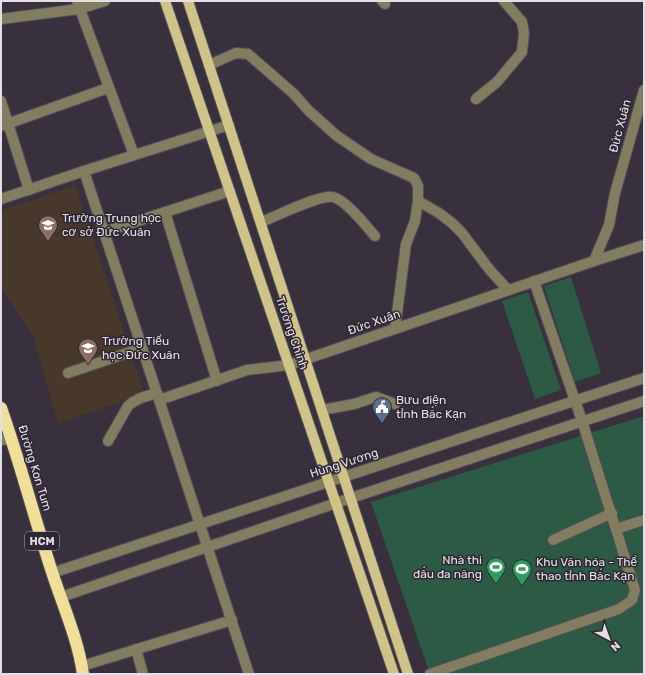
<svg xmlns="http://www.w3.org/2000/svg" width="645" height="675" font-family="Rubik,sans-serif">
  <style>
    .education { fill: #48382c }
    .green { fill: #2c5a45 }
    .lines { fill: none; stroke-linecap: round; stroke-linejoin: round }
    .minor-casing { stroke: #544d58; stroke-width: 12 }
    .major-casing { stroke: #544d58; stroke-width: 12 }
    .highway-casing { stroke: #544d58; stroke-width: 14 }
    .minor { stroke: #827c60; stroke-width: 10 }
    .major { stroke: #d0c388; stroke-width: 10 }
    .highway { stroke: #efdf97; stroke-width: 12 }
    .labels { text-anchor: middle; stroke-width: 3; stroke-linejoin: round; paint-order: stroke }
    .shield { fill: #2e2733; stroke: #ada8b1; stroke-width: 1 }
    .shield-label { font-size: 11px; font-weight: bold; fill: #e4dfe7 }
    .street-label { font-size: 12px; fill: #e4dfe7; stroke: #2e2733 }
    .poi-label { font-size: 12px; fill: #e4dfe7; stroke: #2e2733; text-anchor: start }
  </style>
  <rect width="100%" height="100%" fill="#38313d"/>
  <path class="education" d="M75,185L105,273L144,394L58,423L33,336L1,287V211Z"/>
  <g class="green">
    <path d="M571,277L601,373L575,382L544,286Z"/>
    <path d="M528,292L561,390L535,399L502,301Z"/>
    <path d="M644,416V671L641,674H430L371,502Z"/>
  </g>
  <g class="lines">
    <defs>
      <g id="minor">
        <path d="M77,1L134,155"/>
        <path d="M382,1L385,4"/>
        <path d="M1,19L79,9L105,1"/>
        <path d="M209,65L236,53L248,54L294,94L308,110L337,136L371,159L414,178L418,186V201L415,221L406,244L395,329"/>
        <path d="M476,99L497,82L522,52L524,33L522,22L504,1"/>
        <path d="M1,101L29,190"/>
        <path d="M1,126L108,88"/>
        <path d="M84,171L249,674"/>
        <path d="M1,199L84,171L229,125"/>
        <path d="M418,201L439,213L452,223L462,233L489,269L508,290"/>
        <path d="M165,212L217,381"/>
        <path d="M261,222C275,217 320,194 333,197C346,200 366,226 375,236"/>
        <path d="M104,232L230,191"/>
        <path d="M594,261L644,245"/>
        <path d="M68,373L142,348"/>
        <path d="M159,400L247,370L289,365L594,261L609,225L615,193L644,90"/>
        <path d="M322,410L354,404L376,397L395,404"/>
        <path d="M1,440L12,439"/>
        <path d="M108,441L128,406C136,398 147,396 157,393"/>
        <path d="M616,529L644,520"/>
        <path d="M553,540L612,513"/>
        <path d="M52,573L644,378"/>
        <path d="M61,597L351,498L644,401"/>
        <path d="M136,649L143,674"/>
        <path d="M82,666L232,620"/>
        <path d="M430,674L619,609L632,600L635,590L582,421L534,281"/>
      </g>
      <g id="major">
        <path d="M165,1L394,674"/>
        <path d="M188,1L408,674"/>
      </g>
      <path id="highway" d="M1,408C20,462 34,517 52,572C63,606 78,639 83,674"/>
    </defs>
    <use href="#minor" class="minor-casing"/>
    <use href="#major" class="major-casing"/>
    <use href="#highway" class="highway-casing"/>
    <use href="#minor" class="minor"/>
    <use href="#major" class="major"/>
    <use href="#highway" class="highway"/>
  </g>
  <defs>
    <symbol id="school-pin" viewBox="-11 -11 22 30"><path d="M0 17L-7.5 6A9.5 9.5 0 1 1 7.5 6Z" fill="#8d6e63" stroke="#2e2733"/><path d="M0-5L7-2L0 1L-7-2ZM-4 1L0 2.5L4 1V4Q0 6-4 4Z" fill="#fff"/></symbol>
    <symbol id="civic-pin" viewBox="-11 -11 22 30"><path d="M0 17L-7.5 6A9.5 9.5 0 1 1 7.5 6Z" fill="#5c6f8a" stroke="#2e2733"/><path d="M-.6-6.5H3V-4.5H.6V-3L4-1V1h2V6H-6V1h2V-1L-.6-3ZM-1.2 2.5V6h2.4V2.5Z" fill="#fff"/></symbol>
    <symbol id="stadium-pin" viewBox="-11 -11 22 30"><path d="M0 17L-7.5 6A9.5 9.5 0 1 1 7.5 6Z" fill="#2e9e5b" stroke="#2e2733"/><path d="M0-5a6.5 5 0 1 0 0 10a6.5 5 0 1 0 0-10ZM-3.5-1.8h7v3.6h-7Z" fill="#fff"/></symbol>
  </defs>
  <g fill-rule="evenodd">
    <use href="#school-pin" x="37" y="214" width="22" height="30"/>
    <use href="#school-pin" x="77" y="337" width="22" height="30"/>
    <use href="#civic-pin" x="371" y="396" width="22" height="30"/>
    <use href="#stadium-pin" x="485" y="556" width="22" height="30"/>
    <use href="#stadium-pin" x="511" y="558" width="22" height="30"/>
  </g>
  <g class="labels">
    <rect class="shield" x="25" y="532" width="34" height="18" rx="3"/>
    <g class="shield-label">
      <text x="42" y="545">HCM</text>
    </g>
    <g class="street-label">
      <text transform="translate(620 126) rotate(-75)" y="4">Đức Xuân</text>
      <text transform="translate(374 322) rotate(-19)" y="4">Đức Xuân</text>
      <text transform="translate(292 333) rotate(71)" y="4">Trường Chinh</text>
      <text transform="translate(344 463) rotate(-18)" y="4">Hùng Vương</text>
      <text transform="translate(35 468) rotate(73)" y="4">Đường Kon Tum</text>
    </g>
    <g class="poi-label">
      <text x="62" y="222">Trường Trung học<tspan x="62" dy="14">cơ sở Đức Xuân</tspan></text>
      <text x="102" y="345">Trường Tiểu<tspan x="102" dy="14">học Đức Xuân</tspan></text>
      <text x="396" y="404">Bưu điện<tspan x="396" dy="14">tỉnh Bắc Kạn</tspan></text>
      <text x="482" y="564" text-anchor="end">Nhà thi<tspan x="482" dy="14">đấu đa năng</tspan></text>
      <text x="536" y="566">Khu Văn hóa - Thể<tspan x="536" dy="14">thao tỉnh Bắc Kạn</tspan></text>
    </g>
  </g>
  <rect width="645" height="675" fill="none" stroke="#e4dfe7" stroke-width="4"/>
  <g transform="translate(609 639) rotate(139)" stroke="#2e2733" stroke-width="3" paint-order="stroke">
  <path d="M0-3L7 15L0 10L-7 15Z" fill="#e4dfe7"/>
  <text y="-6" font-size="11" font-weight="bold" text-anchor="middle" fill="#e4dfe7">N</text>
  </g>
</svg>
